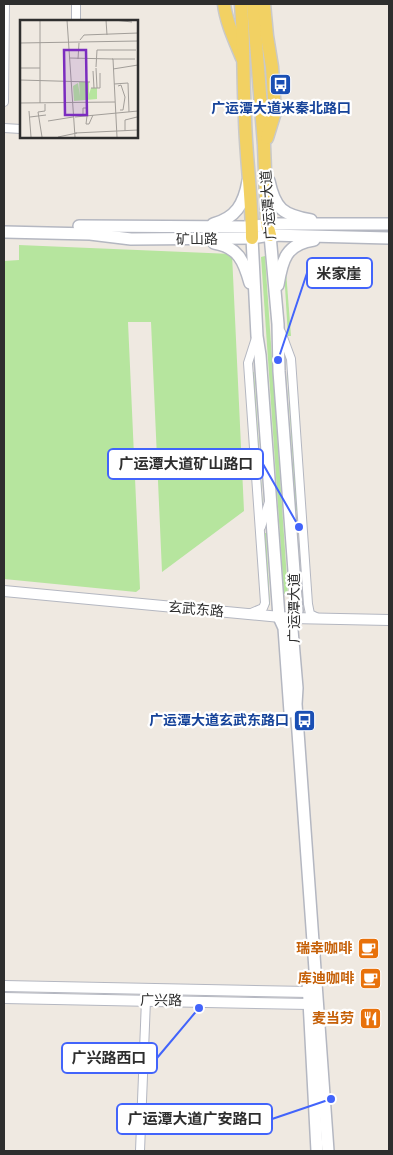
<svg xmlns="http://www.w3.org/2000/svg" width="393" height="1155" font-family="'Archivo Narrow','Noto Sans SC',sans-serif">
  <style>
    .green { fill: #b6e59e }
    .lines { fill: none; stroke-linecap: round; stroke-linejoin: round }
    .minor-casing { stroke: #b4b7c1; stroke-width: 10 }
    .tertiary-casing { stroke: #b4b7c1; stroke-width: 12 }
    .secondary-casing { stroke: #b4b7c1; stroke-width: 14 }
    .primary-casing { stroke: #c9c9c9; stroke-width: 15 }
    .minor { stroke: #fff; stroke-width: 8 }
    .tertiary { stroke: #fff; stroke-width: 10 }
    .secondary { stroke: #fff; stroke-width: 11 }
    .primary { stroke: #f2d163; stroke-width: 12 }
    .labels { text-anchor: middle; stroke-width: 4.5; stroke-linejoin: round; paint-order: stroke }
    .transit-label { font-size: 14px; font-weight: bold; fill: #164399; stroke: #fff }
    .street-label { font-size: 14px; fill: #2e2e2e; stroke: #fff }
    .food-label { font-size: 14px; font-weight: bold; fill: #c56008; stroke: #fff; text-anchor: end }
    .inset-road { fill: none; stroke: #a29e99; stroke-width: 1 }
    .view { fill: #7b2cbf; fill-opacity: 0.15; stroke: #7b2cbf; stroke-width: 2.5 }
    .inset-edge { fill: none; stroke: #2e2e2e; stroke-width: 2.5 }
    .leader { fill: none; stroke: #4264fb; stroke-width: 2 }
    .callout-dot { fill: #4264fb; stroke: #fff; stroke-width: 2 }
    .callout { fill: #fff; stroke: #4264fb; stroke-width: 2 }
    .callout-label { font-size: 15px; text-anchor: middle; font-weight: bold; fill: #2e2e2e }
  </style>
  <rect width="100%" height="100%" fill="#efe9e1"/>
  <g class="green">
    <path d="M19,245L232,254L244,511L162,572L151,322H128L140,589L136,592L4,579V261L19,260Z"/>
    <path d="M265,256L288,594H284L261,257Z"/>
    <path d="M284,271H286L291,336H288Z"/>
    <path d="M287,370H290L300,510L296,511Z"/>
    <path d="M254,372L263,508H260L251,373Z"/>
    <path d="M262,533H266L270,605L266,606Z"/>
  </g>
  <g class="lines">
    <defs>
      <g id="minor">
        <path d="M76,21V4"/>
        <path d="M4,102L5,4"/>
        <path d="M4,128L21,129"/>
        <path d="M281,332L291,359L308,604L310,614L318,618"/>
        <path d="M261,527L269,502"/>
        <path d="M251,613L263,608L265,603L248,363L256,338"/>
        <path d="M140,1151L146,1000"/>
      </g>
      <g id="tertiary">
        <path d="M4,591L291,618L389,620"/>
        <path d="M4,986L309,992L314,996"/>
        <path d="M4,998L309,1004L315,1006"/>
      </g>
      <g id="secondary">
        <path d="M269,181C275,209 283,215 311,220"/>
        <path d="M213,224C236,218 244,204 248,181"/>
        <path d="M79,226L252,227L267,224H389"/>
        <path d="M4,232L90,234L131,239L252,238L270,235L389,238"/>
        <path d="M270,235L278,324L279,371L297,611L291,618L297,688L296,704L328,1151"/>
        <path d="M252,238L257,336L260,355L279,617L284,628L290,712"/>
        <path d="M214,243C238,247 244,261 250,283"/>
        <path d="M278,285C282,260 286,244 314,240"/>
        <path d="M308,982L317,1151"/>
      </g>
      <g id="primary">
        <path d="M224,4C226,22 235,41 242,58"/>
        <path d="M241,4C244,42 243,81 245,119C246,159 252,198 252,238"/>
        <path d="M253,4L264,145L267,224L270,235"/>
        <path d="M264,4L267,36L272,67L275,112L267,138"/>
      </g>
    </defs>
    <use href="#minor" class="minor-casing"/>
    <use href="#tertiary" class="tertiary-casing"/>
    <use href="#secondary" class="secondary-casing"/>
    <use href="#primary" class="primary-casing"/>
    <use href="#minor" class="minor"/>
    <use href="#tertiary" class="tertiary"/>
    <use href="#secondary" class="secondary"/>
    <use href="#primary" class="primary"/>
  </g>
  <defs>
    <symbol id="bus-square" viewBox="-11 -11 22 22"><rect x="-9" y="-9" width="18" height="18" rx="4" fill="#1a4fb4" stroke="#fff"/><path d="M-5-6H5V4H4V6H2V4H-2V6H-4V4H-5ZM-3.5-4V0h7V-4ZM-3.5 1.2v1.5H-2V1.2ZM2 1.2v1.5H3.5V1.2Z" fill="#fff"/></symbol>
    <symbol id="cafe-square" viewBox="-11 -11 22 22"><rect x="-9" y="-9" width="18" height="18" rx="4" fill="#e8710a" stroke="#fff"/><path d="M-5.5-4.5H6V0H3Q3 3.5 0 3.5H-2.5Q-5.5 3.5-5.5 0ZM3-3.2v2h1.7v-2ZM-6 4.5H4V6H-6Z" fill="#fff"/></symbol>
    <symbol id="restaurant-square" viewBox="-11 -11 22 22"><rect x="-9" y="-9" width="18" height="18" rx="4" fill="#e8710a" stroke="#fff"/><path d="M-5-6h1v4h1v-4h1v4h1v-4h1v5L-1.5 .5V6h-2V.5L-5-1ZM5-6V6H3V1.5H1.5Q1.5-4 5-6Z" fill="#fff"/></symbol>
  </defs>
  <g fill-rule="evenodd">
    <use href="#bus-square" x="268" y="72" width="25" height="25"/>
    <use href="#bus-square" x="292" y="708" width="25" height="25"/>
    <use href="#cafe-square" x="356" y="936" width="25" height="25"/>
    <use href="#cafe-square" x="358" y="966" width="25" height="25"/>
    <use href="#restaurant-square" x="358" y="1006" width="25" height="25"/>
  </g>
  <g class="labels">
    <g class="transit-label">
      <text x="281" y="113">广运潭大道米秦北路口</text>
      <text x="289" y="725" text-anchor="end">广运潭大道玄武东路口</text>
    </g>
    <g class="street-label">
      <text transform="translate(268 205) rotate(-94)" y="5">广运潭大道</text>
      <text transform="translate(197 239) rotate(-1)" y="5">矿山路</text>
      <text transform="translate(294 608) rotate(-90)" y="5">广运潭大道</text>
      <text transform="translate(196 609) rotate(5)" y="5">玄武东路</text>
      <text transform="translate(161 1000) rotate(1)" y="5">广兴路</text>
    </g>
    <g class="food-label">
      <text x="352" y="953">瑞幸咖啡</text>
      <text x="354" y="983">库迪咖啡</text>
      <text x="354" y="1023">麦当劳</text>
    </g>
  </g>
  <g transform="translate(20 20)">
    <rect width="118" height="118" fill="#efe9e1"/>
    <path d="M59,62H69V74L71,68H77V79L54,81L53,66L58,63L60,76Z" fill="#b6e59e"/>
    <path class="inset-road" d="M20,0V83M47,0L55,117M86,0L87,15M94,0L112,2M60,20L64,15L118,13M0,23L118,21M49,38L93,39L97,117M58,39L59,23M92,39H115M76,47L77,30H116M0,48H20M76,48L77,68M93,49L118,45M73,51L74,68M0,60L70,62M94,64L108,63L109,92M98,66L101,65L105,77L103,90H100M71,68H80V53M0,83L95,82M9,91L11,117M63,96V88H67V95H64M67,96L66,104H69L73,95M10,97L26,95M55,97L118,91M28,101L53,97M105,111V100L117,97M55,113L118,110M22,117L18,92L25,91V84M38,117L57,113"/>
    <path class="view" d="M44,30H66L67,95H45Z"/>
    <rect width="118" height="118" class="inset-edge"/>
  </g>
  <path class="leader" d="M278 360L307 273M299 527L263 464M199 1008L157 1058M331 1099L272 1119"/>
  <g class="callout-dot">
    <circle cx="278" cy="360" r="5"/>
    <circle cx="299" cy="527" r="5"/>
    <circle cx="199" cy="1008" r="5"/>
    <circle cx="331" cy="1099" r="5"/>
  </g>
  <g class="callout">
    <rect x="307" y="258" width="65" height="30" rx="5"/>
    <rect x="108" y="449" width="155" height="30" rx="5"/>
    <rect x="62" y="1043" width="95" height="30" rx="5"/>
    <rect x="117" y="1104" width="155" height="30" rx="5"/>
  </g>
  <g class="callout-label">
    <text x="339" y="279">米家崖</text>
    <text x="186" y="469">广运潭大道矿山路口</text>
    <text x="109" y="1063">广兴路西口</text>
    <text x="195" y="1124">广运潭大道广安路口</text>
  </g>
  <rect width="393" height="1155" fill="none" stroke="#2e2e2e" stroke-width="10"/>
</svg>
